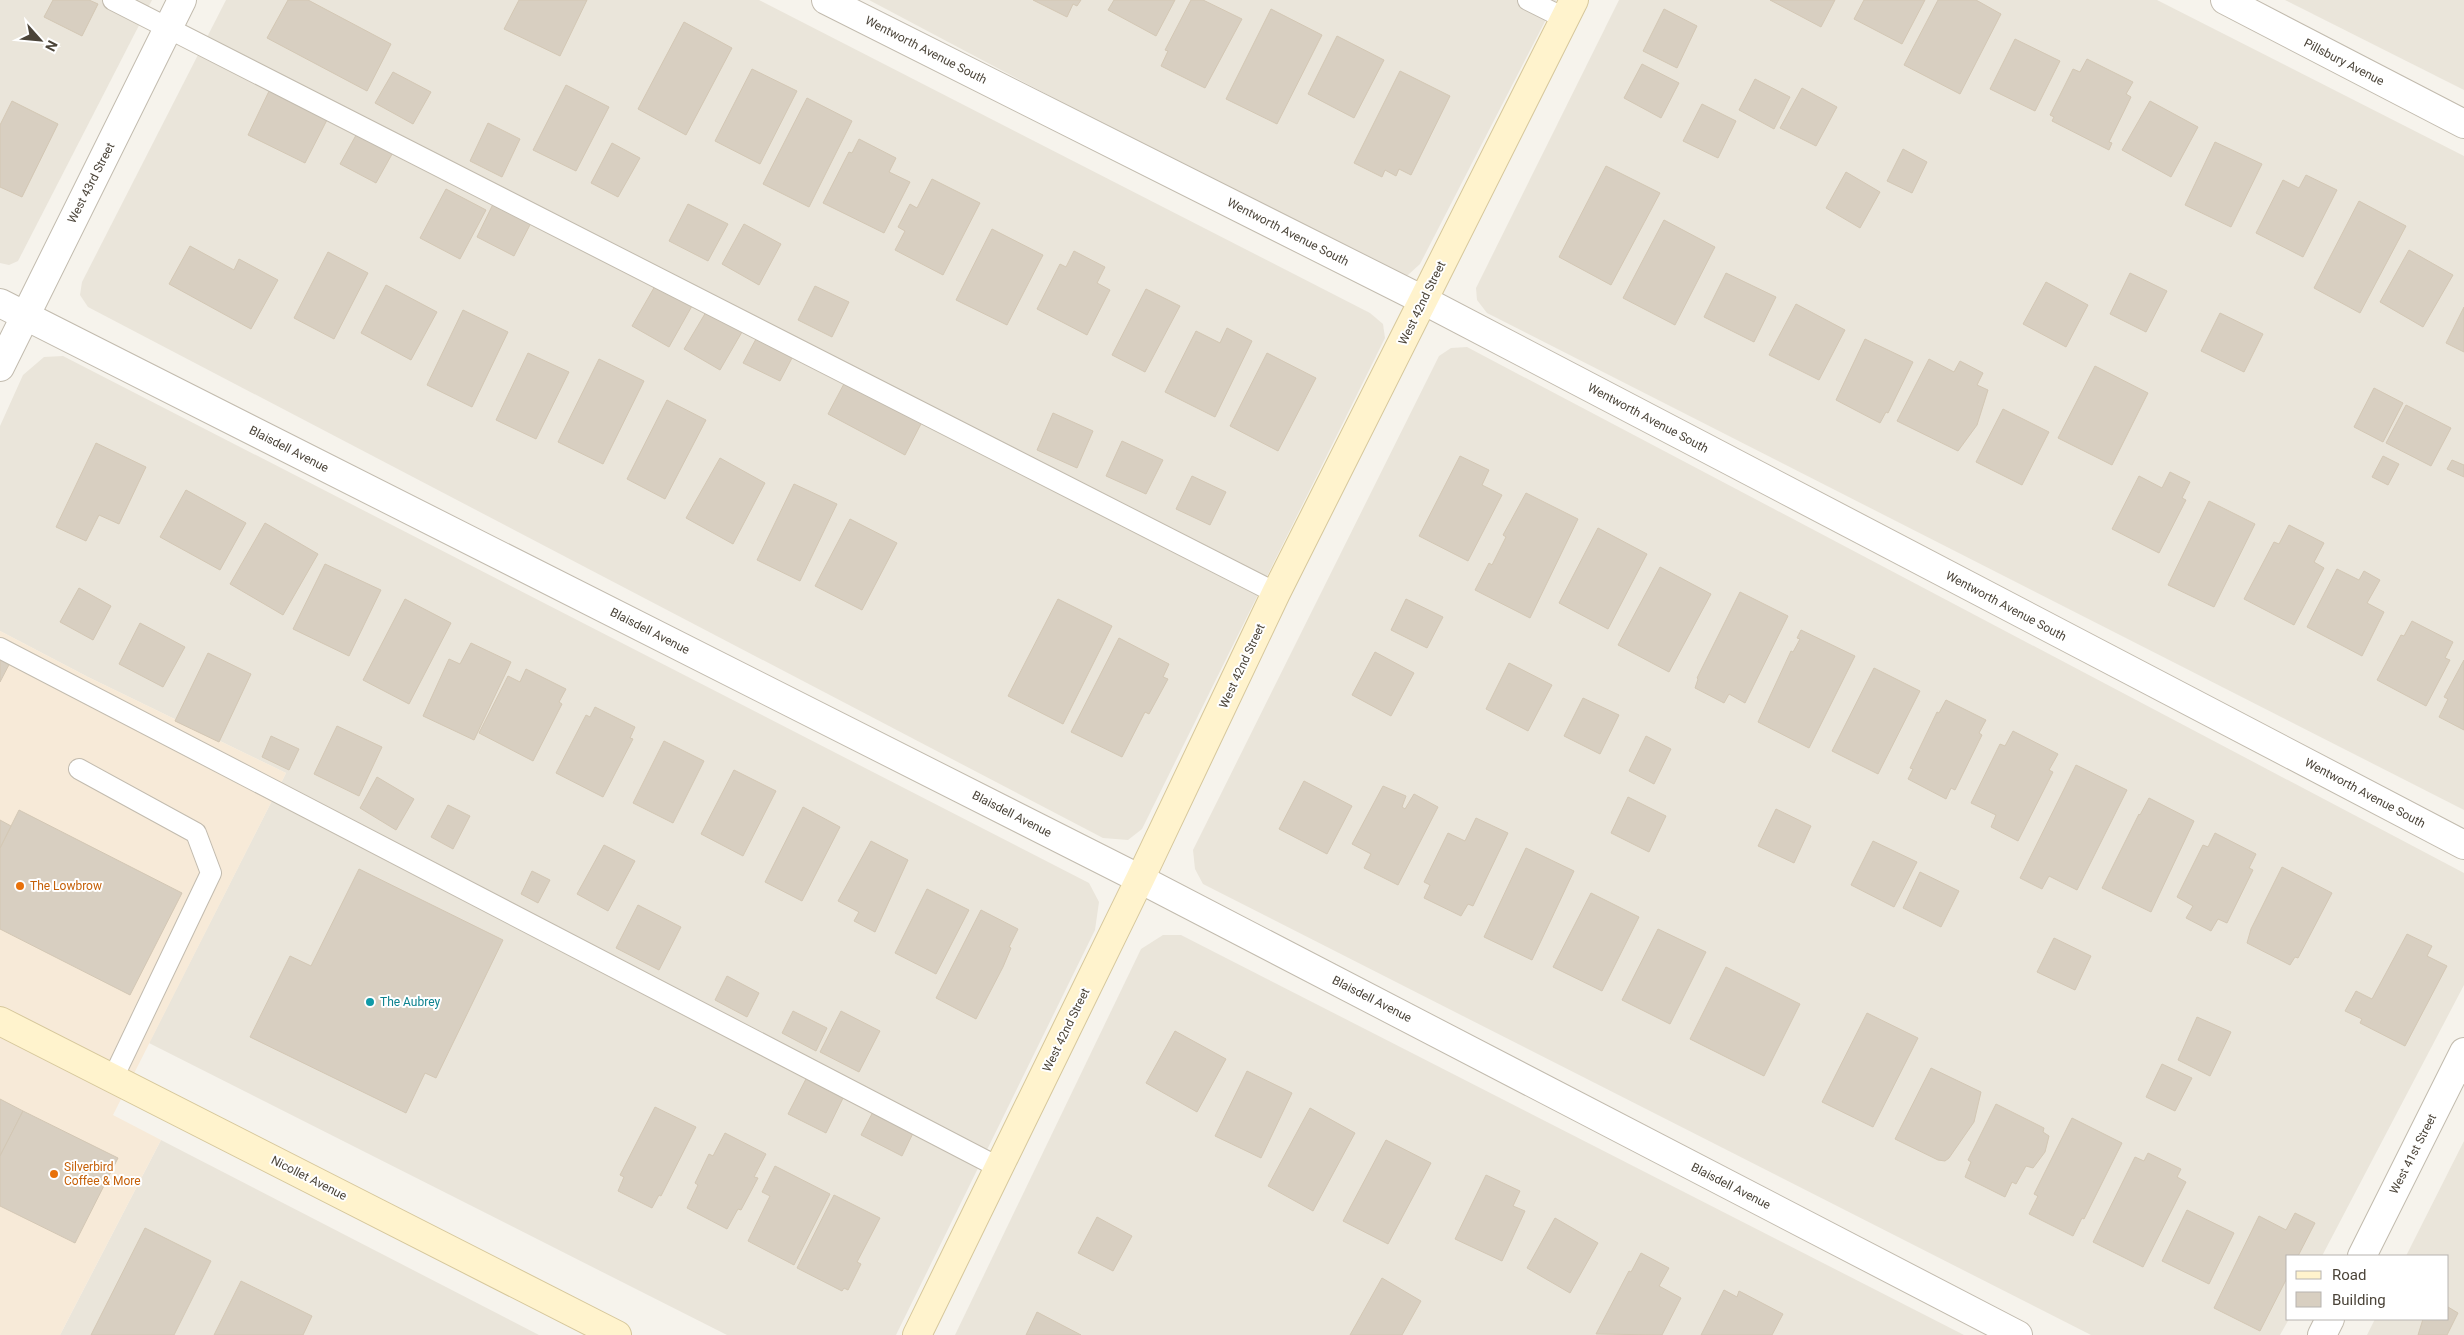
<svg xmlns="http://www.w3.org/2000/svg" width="2464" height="1335" font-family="Roboto,sans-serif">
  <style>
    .residential { fill: #eae5da }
    .commercial { fill: #f7ead8 }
    .building { fill: #d8cfc1; stroke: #d3c7b4 }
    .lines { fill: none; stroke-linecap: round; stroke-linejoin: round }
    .lane-casing { stroke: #c2bbae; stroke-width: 22 }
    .street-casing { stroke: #c2bbae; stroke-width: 30 }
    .secondary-casing { stroke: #d6c79b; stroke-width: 30 }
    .lane { stroke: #fff; stroke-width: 20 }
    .street { stroke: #fff; stroke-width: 28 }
    .secondary { stroke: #fff3cd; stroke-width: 28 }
    .food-dot { fill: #e8710a; stroke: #fff; stroke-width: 2 }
    .culture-dot { fill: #0f9aa8; stroke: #fff; stroke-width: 2 }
    .labels { text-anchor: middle; stroke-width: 4; stroke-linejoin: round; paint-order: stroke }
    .street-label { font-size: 12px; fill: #4b4439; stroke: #fff }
    .food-label { font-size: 12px; fill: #c56008; stroke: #fff; text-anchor: start }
    .culture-label { font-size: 12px; fill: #0d838f; stroke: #fff; text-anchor: start }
  </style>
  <rect width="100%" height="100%" fill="#f6f3ec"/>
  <g class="residential">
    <path d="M0,0H152L18,261L9,265L0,263Z"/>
    <path d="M226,0H759L1370,313L1383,324L1385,338L1142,829L1128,840L1103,838L88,307L80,295L82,282Z"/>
    <path d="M869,0H1556L1420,264L1408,275L1391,277Z"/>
    <path d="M1619,0H2157L2464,156V810L1487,313L1477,300L1476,288Z"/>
    <path d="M2285,0H2464V90Z"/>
    <path d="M1467,347L2464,873V985L2322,1256H2288L2289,1319L2280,1335H2091L1203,884L1195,869L1193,850L1439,356L1451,348Z"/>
    <path d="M63,356L1089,883L1099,902L1095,930L896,1335H727L149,1043L286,773L88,677L0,631V426L23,375L44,357Z"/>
    <path d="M1163,935H1181L1964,1335H955L1141,949Z"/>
    <path d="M161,1140L539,1335H60Z"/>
    <path d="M2464,1141V1335H2367L2375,1319H2448V1256H2406Z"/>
  </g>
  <path class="commercial" d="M0,631L88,677L286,773L113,1115L161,1140L60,1335H0Z"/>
  <g class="building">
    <path d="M53,0H89L98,4L82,36L44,17Z"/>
    <path d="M288,0H308L391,44L367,91L267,38Z"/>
    <path d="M519,0H587L560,56L504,29Z"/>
    <path d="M1033,0H1081L1077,6L1073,4L1067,17Z"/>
    <path d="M1114,0H1175L1156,36L1108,10Z"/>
    <path d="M1191,0H1203L1242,19L1205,88L1161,66L1168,51L1165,50Z"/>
    <path d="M1770,0H1835L1821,27Z"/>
    <path d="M1864,0H1925L1902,44L1854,19Z"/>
    <path d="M1938,0H1976L2001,14L1960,94L1904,65Z"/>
    <path d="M1271,9L1322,35L1277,124L1226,99Z"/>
    <path d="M1664,9L1697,26L1677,68L1643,51Z"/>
    <path d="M684,22L732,48L686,135L638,109Z"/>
    <path d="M1337,36L1384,60L1354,118L1308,94Z"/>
    <path d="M2015,39L2060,61L2035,111L1990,89Z"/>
    <path d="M2087,59L2133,82L2126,94L2131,97L2109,142L2112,143L2109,150L2052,121L2054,117L2050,115L2073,69L2080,72Z"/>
    <path d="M1642,64L1679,83L1661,118L1624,98Z"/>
    <path d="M752,69L797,91L760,164L715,141Z"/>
    <path d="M1400,71L1450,96L1411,175L1399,169L1396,176L1385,170L1382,177L1354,163Z"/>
    <path d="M393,72L431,92L413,124L375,103Z"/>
    <path d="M1755,79L1790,97L1774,129L1739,110Z"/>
    <path d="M566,85L609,107L576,171L533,150Z"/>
    <path d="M271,87L329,116L305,163L248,135Z"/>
    <path d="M1802,88L1837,107L1816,146L1780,128Z"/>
    <path d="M807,98L852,121L809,207L763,184Z"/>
    <path d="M12,101L58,124L22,197L0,187V125Z"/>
    <path d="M2150,101L2198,127L2171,177L2122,150Z"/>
    <path d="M1702,104L1736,121L1718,158L1683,141Z"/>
    <path d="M488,123L520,139L502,177L470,161Z"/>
    <path d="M360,128L396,147L376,183L340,164Z"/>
    <path d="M859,139L896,158L889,172L910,182L884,233L823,203L849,152L852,153Z"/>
    <path d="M2215,142L2262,164L2231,227L2185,205Z"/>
    <path d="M612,143L640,158L618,197L591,183Z"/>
    <path d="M1903,149L1927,162L1912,193L1887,181Z"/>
    <path d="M1606,166L1660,193L1611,285L1559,257Z"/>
    <path d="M1846,172L1880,192L1860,228L1826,208Z"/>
    <path d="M2306,175L2337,190L2303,257L2256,233L2283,180L2299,188Z"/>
    <path d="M932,179L980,203L943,275L895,250L905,231L898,227L910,204L917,208Z"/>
    <path d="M446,189L486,210L460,259L420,238Z"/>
    <path d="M495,200L533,219L514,256L477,237Z"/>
    <path d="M2359,201L2406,226L2360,313L2314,288Z"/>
    <path d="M688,204L728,224L708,261L669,241Z"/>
    <path d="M1664,220L1715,247L1675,325L1623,298Z"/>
    <path d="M744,224L781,244L759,285L722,264Z"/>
    <path d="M992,229L1043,255L1007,325L956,300Z"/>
    <path d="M190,246L234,270L239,259L278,280L251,329L169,284Z"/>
    <path d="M2409,250L2453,275L2423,327L2380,302Z"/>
    <path d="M1074,251L1105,267L1097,283L1110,290L1087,335L1037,309L1060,264L1066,267Z"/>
    <path d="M328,252L368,273L334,339L294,318Z"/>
    <path d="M1726,273L1776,297L1754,342L1704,317Z"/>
    <path d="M2130,273L2167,291L2146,332L2110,314Z"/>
    <path d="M2046,282L2088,305L2066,347L2023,324Z"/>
    <path d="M386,285L437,312L411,360L361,333Z"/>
    <path d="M655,286L692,306L669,347L632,326Z"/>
    <path d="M815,286L849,302L832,337L798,320Z"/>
    <path d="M1146,289L1180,306L1145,372L1112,355Z"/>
    <path d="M1796,304L1845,330L1819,380L1769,355Z"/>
    <path d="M2464,307V352L2446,343Z"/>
    <path d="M463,310L508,332L472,407L427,385Z"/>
    <path d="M706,312L742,332L720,370L684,349Z"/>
    <path d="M2220,313L2263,334L2244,372L2201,351Z"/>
    <path d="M1227,328L1252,341L1215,417L1165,392L1196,331L1220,343Z"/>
    <path d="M756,339L792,358L780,381L743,363Z"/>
    <path d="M1865,339L1913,362L1888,413L1886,412L1880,423L1836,400Z"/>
    <path d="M528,353L569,372L536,439L496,420Z"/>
    <path d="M1267,353L1316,378L1278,451L1230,426Z"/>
    <path d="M599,359L644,381L603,464L558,442Z"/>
    <path d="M1929,359L1954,372L1960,361L1983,373L1977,385L1988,390L1977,425L1958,451L1897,421Z"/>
    <path d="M2095,366L2148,393L2112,465L2058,438Z"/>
    <path d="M846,380L923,420L905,455L828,414Z"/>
    <path d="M2374,388L2403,403L2383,442L2354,427Z"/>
    <path d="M667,400L706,420L665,499L627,479Z"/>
    <path d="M2406,405L2451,428L2431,466L2386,443Z"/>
    <path d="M2003,409L2049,432L2022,485L1976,462Z"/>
    <path d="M1053,413L1093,431L1077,468L1037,450Z"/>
    <path d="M1122,441L1163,460L1146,494L1106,476Z"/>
    <path d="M96,443L146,467L119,524L99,515L86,541L56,527Z"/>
    <path d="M1460,456L1489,470L1482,485L1502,495L1468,561L1419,536Z"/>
    <path d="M2383,456L2399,464L2388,485L2372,477Z"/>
    <path d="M720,458L765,483L733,544L686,518Z"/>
    <path d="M2452,460L2464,465V477L2447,469Z"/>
    <path d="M2170,472L2190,482L2182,498L2186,500L2159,553L2112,529L2139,476L2162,488Z"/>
    <path d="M1192,476L1226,492L1210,525L1176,509Z"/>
    <path d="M794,484L837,504L800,581L757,560Z"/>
    <path d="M186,490L246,523L220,570L160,537Z"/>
    <path d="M1526,493L1578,519L1530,618L1475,590L1489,563L1492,565L1506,537L1503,535Z"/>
    <path d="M2209,501L2255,524L2214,607L2168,585Z"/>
    <path d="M850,519L897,543L862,610L815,586Z"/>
    <path d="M265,523L318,554L283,615L230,584Z"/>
    <path d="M2289,525L2324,543L2314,562L2324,568L2294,625L2244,599L2274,542L2279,544Z"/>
    <path d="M1598,528L1647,554L1608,629L1559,603Z"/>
    <path d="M325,564L381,590L349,656L293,629Z"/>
    <path d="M1660,567L1711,594L1669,672L1618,645Z"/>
    <path d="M2337,569L2359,580L2364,571L2380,580L2367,603L2384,612L2362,656L2307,627Z"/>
    <path d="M79,588L111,606L93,640L60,622Z"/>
    <path d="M1740,592L1788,616L1745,703L1729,694L1724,703L1695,688L1698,679L1697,678Z"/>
    <path d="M405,599L451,623L409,704L363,680Z"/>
    <path d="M1058,599L1112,626L1063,724L1008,696Z"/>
    <path d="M1406,599L1443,617L1427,648L1391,630Z"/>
    <path d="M2412,621L2453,642L2445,658L2450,660L2426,706L2377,680L2401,635L2404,636Z"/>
    <path d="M140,623L185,647L163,687L119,664Z"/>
    <path d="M1801,630L1855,656L1809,748L1758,722L1791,651L1793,652L1800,639L1797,638Z"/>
    <path d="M1119,638L1169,664L1163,677L1168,679L1149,714L1145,712L1122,757L1071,732Z"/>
    <path d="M471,643L511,662L474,740L423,716L449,659L460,664Z"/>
    <path d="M0,650L13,657L0,682Z"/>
    <path d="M1375,652L1414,673L1391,716L1352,695Z"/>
    <path d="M208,653L251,674L219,742L175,721Z"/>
    <path d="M2464,660V730L2439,717L2448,699L2444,697Z"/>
    <path d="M1509,663L1552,685L1528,731L1486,709Z"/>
    <path d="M1874,668L1920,691L1878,774L1832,751Z"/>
    <path d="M526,669L566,689L559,702L562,704L533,761L479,733L508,676L520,682Z"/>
    <path d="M1583,698L1619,715L1600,754L1564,736Z"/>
    <path d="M1946,700L1986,720L1979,733L1982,735L1955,790L1951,788L1946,799L1908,779L1913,769L1910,768L1937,712L1939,713Z"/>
    <path d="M595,707L635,727L630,738L633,739L603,797L556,773L586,715L590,717Z"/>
    <path d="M337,726L382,747L359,796L314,774Z"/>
    <path d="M2013,731L2058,754L2049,770L2053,772L2018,841L1991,827L1996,815L1971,803L2000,744L2005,746Z"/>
    <path d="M271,736L299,749L289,770L262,757Z"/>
    <path d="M1646,736L1671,749L1654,784L1629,771Z"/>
    <path d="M664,741L704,761L673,823L633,803Z"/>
    <path d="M2076,765L2127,790L2077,890L2049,876L2042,889L2020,878Z"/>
    <path d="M734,770L776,791L743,856L701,834Z"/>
    <path d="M377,777L414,799L396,830L360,808Z"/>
    <path d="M1304,781L1352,806L1327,854L1279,829Z"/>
    <path d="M1383,786L1406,796L1402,807L1405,809L1414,794L1438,807L1398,885L1364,868L1371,854L1352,844Z"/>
    <path d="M1628,797L1666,816L1649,852L1611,833Z"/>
    <path d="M2149,798L2194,821L2151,912L2102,888L2139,814L2140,815Z"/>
    <path d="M448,805L470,816L453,849L431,837Z"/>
    <path d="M803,807L840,827L802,901L765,882Z"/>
    <path d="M1776,809L1811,826L1794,863L1758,846Z"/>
    <path d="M19,810L182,893L130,995L0,929V848Z"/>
    <path d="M1476,818L1508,833L1473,906L1468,904L1461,916L1424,898L1430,885L1424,882L1448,833L1465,841Z"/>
    <path d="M0,820L11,826L0,848Z"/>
    <path d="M2215,833L2256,854L2249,868L2253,870L2227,923L2218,919L2211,931L2186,918L2193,906L2177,897L2203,845L2208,847Z"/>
    <path d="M871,841L908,860L875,932L854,921L859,912L838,901Z"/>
    <path d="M1873,841L1917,862L1894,907L1851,885Z"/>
    <path d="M604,845L635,861L608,911L577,894Z"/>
    <path d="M1526,848L1574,871L1532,960L1484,937Z"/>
    <path d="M2282,867L2332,893L2298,958L2295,957L2290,965L2247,943L2251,929Z"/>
    <path d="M359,869L503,940L436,1078L425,1073L406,1113L250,1037L290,956L311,966Z"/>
    <path d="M532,871L550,880L538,903L521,894Z"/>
    <path d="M1920,872L1959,891L1941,927L1903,908Z"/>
    <path d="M927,889L969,910L936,974L895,953Z"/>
    <path d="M1591,893L1639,917L1602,991L1553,967Z"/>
    <path d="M638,905L681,927L659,970L616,948Z"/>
    <path d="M981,910L1018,929L1009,947L1011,948L1003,967L976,1019L936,998Z"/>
    <path d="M1658,929L1706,952L1670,1024L1622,1000Z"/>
    <path d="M2407,934L2432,946L2427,956L2447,966L2405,1046L2360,1023L2362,1019L2345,1011L2356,991L2372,999Z"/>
    <path d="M2054,938L2091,956L2075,990L2037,972Z"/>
    <path d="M1726,967L1800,1004L1764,1076L1690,1039Z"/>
    <path d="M727,976L759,993L747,1017L715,1000Z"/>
    <path d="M793,1011L827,1028L816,1051L782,1033Z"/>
    <path d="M841,1011L880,1031L859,1072L820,1052Z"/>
    <path d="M1867,1013L1918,1038L1873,1127L1822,1102Z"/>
    <path d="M2197,1017L2231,1032L2210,1076L2178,1060Z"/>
    <path d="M1175,1031L1226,1059L1197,1112L1146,1083Z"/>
    <path d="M2162,1064L2192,1078L2175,1111L2146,1097Z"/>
    <path d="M1931,1068L1981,1092L1974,1122L1949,1158L1945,1161L1938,1160L1895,1139Z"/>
    <path d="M1247,1071L1292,1093L1261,1158L1215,1136Z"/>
    <path d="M808,1075L845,1094L826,1133L788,1114Z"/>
    <path d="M0,1099L23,1111L0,1156Z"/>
    <path d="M1996,1104L2044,1128L2043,1132L2049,1136L2045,1152L2033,1168L2026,1166L2016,1184L2012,1182L2005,1197L1965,1177L1971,1162L1968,1160Z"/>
    <path d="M655,1107L696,1127L661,1196L659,1195L652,1208L618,1191L624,1177L620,1175Z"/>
    <path d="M875,1108L915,1129L902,1156L861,1135Z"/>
    <path d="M1310,1108L1355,1133L1313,1211L1268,1186Z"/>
    <path d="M23,1111L118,1158L75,1243L0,1206V1156Z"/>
    <path d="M2072,1118L2122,1143L2084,1219L2082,1218L2073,1236L2029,1214L2038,1196L2034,1194Z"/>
    <path d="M725,1133L766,1154L754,1177L758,1178L741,1210L738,1209L727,1229L687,1208L698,1185L695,1183L709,1154L713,1156Z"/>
    <path d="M1386,1140L1431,1163L1388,1244L1343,1221Z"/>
    <path d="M2148,1153L2181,1169L2177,1177L2186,1182L2143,1267L2093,1242L2135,1157L2144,1161Z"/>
    <path d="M775,1166L830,1194L794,1265L748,1241L770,1196L762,1192Z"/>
    <path d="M1486,1175L1520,1191L1513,1206L1525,1211L1502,1261L1455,1239Z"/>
    <path d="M834,1195L880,1218L857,1262L861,1264L848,1290L844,1288L842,1291L797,1268Z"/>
    <path d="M2187,1210L2234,1233L2209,1284L2162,1261Z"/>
    <path d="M2295,1213L2315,1223L2298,1256H2288V1276L2260,1331L2214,1308L2259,1216L2286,1230Z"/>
    <path d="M1097,1217L1132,1236L1113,1271L1078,1253Z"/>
    <path d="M1555,1218L1598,1243L1570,1293L1527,1268Z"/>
    <path d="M145,1228L211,1261L174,1335H91Z"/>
    <path d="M1641,1253L1669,1268L1659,1286L1681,1298L1662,1335L1596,1334L1629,1271L1631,1272Z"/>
    <path d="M1382,1278L1421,1301L1402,1335H1350Z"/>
    <path d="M241,1281L312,1316L303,1335H214Z"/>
    <path d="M1724,1290L1737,1297L1739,1291L1783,1314L1772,1335H1701Z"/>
    <path d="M2448,1307L2458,1313L2447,1335H2418L2423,1319H2448Z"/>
    <path d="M1037,1312L1081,1335H1026Z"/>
  </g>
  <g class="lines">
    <defs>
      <g id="lane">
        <path d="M113,0L1276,593"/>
        <path d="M1528,0L1564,18"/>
        <path d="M0,648L998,1167"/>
        <path d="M79,769L196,833L211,873L113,1078"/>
      </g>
      <g id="street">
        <path d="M826,0L1423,300L2464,845"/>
        <path d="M2225,0L2464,124"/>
        <path d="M0,303L1140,879L2018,1335"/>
        <path d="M0,367L182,0"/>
        <path d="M2362,1256L2464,1052"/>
        <path d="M2322,1335L2330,1319"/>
      </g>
      <g id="secondary">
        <path d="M0,1021L617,1335"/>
        <path d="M917,1335L1140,879L1276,593L1574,0"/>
      </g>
    </defs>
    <use href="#lane" class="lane-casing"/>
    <use href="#street" class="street-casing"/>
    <use href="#secondary" class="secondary-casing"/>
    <use href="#lane" class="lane"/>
    <use href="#street" class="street"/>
    <use href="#secondary" class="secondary"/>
  </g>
  <g class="food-dot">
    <circle cx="20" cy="886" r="5"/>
    <circle cx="54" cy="1174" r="5"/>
  </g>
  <circle class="culture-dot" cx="370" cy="1002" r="5"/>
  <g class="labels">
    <g class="street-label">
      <text transform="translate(926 50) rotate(27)" y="4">Wentworth Avenue South</text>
      <text transform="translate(2344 62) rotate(27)" y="4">Pillsbury Avenue</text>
      <text transform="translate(91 183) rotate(-63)" y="4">West 43rd Street</text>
      <text transform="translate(1288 232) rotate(27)" y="4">Wentworth Avenue South</text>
      <text transform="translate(1422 303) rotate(-64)" y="4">West 42nd Street</text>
      <text transform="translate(1648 418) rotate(28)" y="4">Wentworth Avenue South</text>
      <text transform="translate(289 449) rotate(27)" y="4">Blaisdell Avenue</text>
      <text transform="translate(2006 606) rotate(28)" y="4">Wentworth Avenue South</text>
      <text transform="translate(650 631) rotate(27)" y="4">Blaisdell Avenue</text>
      <text transform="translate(1242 666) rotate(-65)" y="4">West 42nd Street</text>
      <text transform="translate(2365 793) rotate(28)" y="4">Wentworth Avenue South</text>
      <text transform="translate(1012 814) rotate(27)" y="4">Blaisdell Avenue</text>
      <text transform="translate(1372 999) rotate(27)" y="4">Blaisdell Avenue</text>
      <text transform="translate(1066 1030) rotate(-64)" y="4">West 42nd Street</text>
      <text transform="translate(2413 1154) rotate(-63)" y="4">West 41st Street</text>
      <text transform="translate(309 1178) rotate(27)" y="4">Nicollet Avenue</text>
      <text transform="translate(1731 1186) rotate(27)" y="4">Blaisdell Avenue</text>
    </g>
    <g class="food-label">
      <text x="30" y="890">The Lowbrow</text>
      <text x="64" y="1171">Silverbird<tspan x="64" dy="14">Coffee &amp; More</tspan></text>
    </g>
    <g class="culture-label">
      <text x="380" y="1006">The Aubrey</text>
    </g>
  </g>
  <rect x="2286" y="1255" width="162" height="65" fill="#ffffff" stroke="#b7b4b0"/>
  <rect x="2296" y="1271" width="25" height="8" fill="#fff3cd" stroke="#b7b4b0"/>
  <text x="2332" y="1280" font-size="15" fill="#4b4439">Road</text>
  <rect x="2296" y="1292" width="25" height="15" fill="#d8cfc1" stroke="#b7b4b0"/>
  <text x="2332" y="1305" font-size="15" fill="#4b4439">Building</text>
  <g transform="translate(40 40) rotate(117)" stroke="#ffffff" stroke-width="4" paint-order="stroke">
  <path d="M0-4L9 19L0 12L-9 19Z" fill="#4b4439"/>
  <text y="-8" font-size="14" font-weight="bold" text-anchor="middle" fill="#4b4439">N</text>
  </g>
</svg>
